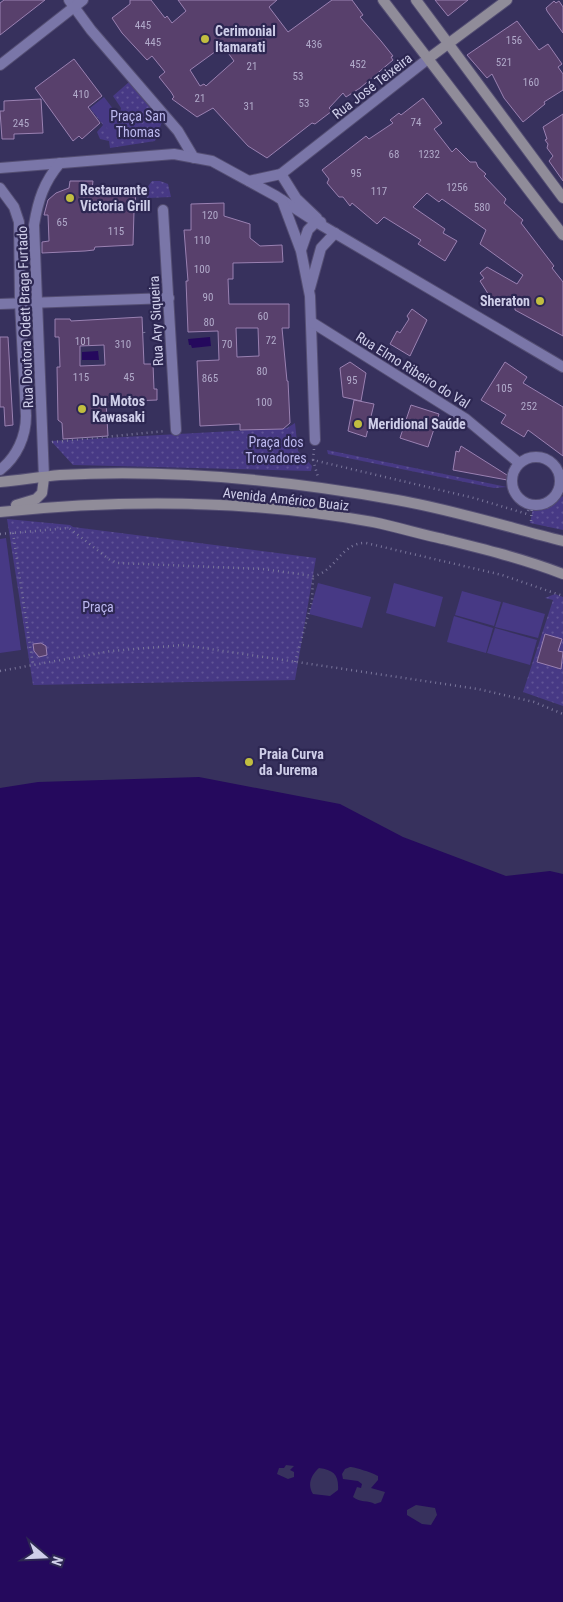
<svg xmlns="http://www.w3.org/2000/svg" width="563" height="1602" font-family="'Roboto Condensed',sans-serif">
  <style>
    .green { fill: url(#green-dots) }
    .pitch { fill: #473985 }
    .water { fill: #25095d; fill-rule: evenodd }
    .building { fill: #58406c; stroke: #9a81b2; fill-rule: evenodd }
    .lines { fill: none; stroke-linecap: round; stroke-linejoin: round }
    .street-casing { stroke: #544e73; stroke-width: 12 }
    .secondary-casing { stroke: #544e73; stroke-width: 12 }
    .path { stroke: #7a769b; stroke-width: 2.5; stroke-dasharray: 1 4; stroke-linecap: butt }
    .street { stroke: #7a76a8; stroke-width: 10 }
    .secondary { stroke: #908c99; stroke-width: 10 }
    .poi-dot { fill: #c1be40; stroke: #2d2752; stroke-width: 2 }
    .labels { text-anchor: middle; stroke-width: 4.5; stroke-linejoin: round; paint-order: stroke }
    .number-label { font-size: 11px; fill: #b1aaca }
    .poi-label { font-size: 14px; font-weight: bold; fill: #cfcee9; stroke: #2d2752; text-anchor: start }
    .street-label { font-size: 14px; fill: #cfcee9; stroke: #2d2752 }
    .park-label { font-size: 14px; fill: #bcb8ef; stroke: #2d2752 }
  </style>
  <defs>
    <pattern id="green-dots" width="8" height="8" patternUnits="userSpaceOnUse" patternTransform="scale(1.25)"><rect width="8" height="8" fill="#473985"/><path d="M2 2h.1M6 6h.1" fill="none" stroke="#605496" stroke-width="1.8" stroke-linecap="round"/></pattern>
  </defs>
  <rect width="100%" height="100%" fill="#37315d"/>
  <g class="green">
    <path d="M129,82L162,122L155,141L110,148L109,141L100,139L97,132L103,125L90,108L104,97L117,114H120L121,108L113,96Z"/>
    <path d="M152,181H160L168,184L171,197L147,198L146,189Z"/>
    <path d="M295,423L298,451L312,466L311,471L73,465L51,441L287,428Z"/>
    <path d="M327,450L507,487L494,488L328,454Z"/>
    <path d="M563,496V530L530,523L533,508L546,507Z"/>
    <path d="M7,519L70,525L73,527L316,558L295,680L33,685Z"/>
    <path d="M555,594L563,597V706L523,692L553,600L545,598Z"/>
  </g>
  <g class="pitch">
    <path d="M103,99L127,129L115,138L91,109Z"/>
    <path d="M6,538L21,650L0,653V539Z"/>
    <path d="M318,583L371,597L362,628L309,614Z"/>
    <path d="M394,583L443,597L435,627L386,613Z"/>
    <path d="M462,591L501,602L494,626L455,615Z"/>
    <path d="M503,602L545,614L538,638L495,627Z"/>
    <path d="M454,616L493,628L486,653L447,642Z"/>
    <path d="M495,628L537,640L530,665L487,653Z"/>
  </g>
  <g class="water">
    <path d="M210,337L211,346L192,348L191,345H189L188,339Z"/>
    <path d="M98,351L99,360H82V352Z"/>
    <path d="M199,777L340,804L403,837L506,876L550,871L563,874V1602H0V788L38,782ZM286,1465L294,1466L290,1470L294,1472V1477L288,1479L277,1474L279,1468H284ZM350,1467C355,1467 373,1473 378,1476V1480L371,1488L385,1492L381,1502L375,1504C368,1500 360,1503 353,1497L357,1487L361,1488L362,1484L358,1481L343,1479L342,1474L345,1469ZM319,1468C334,1470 339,1475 338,1490L330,1496L313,1494C307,1485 311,1475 319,1468ZM416,1505L435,1508L437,1515L431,1525L422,1524L407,1515V1510Z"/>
  </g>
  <g class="building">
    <path d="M4,0H45L0,35V3Z"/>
    <path d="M130,0H151L165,18L167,16L172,23L186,11L178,0H277L269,7L288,32L332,0H352L363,15L360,17L381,41L393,56L391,57L393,60L360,88L346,97L343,93L329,108L332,111L315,124L312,123L267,158L248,146L213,108L197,117L172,99L174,97L171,92L159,77L165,72L152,56L147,60L122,33L112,18L130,4ZM223,46L234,61L206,86L204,84L200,86L190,70Z"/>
    <path d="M435,0H468L448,16Z"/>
    <path d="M554,1L556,3L559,1L563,7V33L547,11L546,8Z"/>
    <path d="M517,21L539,50L548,44L562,64L558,67L563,74V90L544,102L545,104L523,122L504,98L492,74L487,78L467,55Z"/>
    <path d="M74,59L102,96L88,107L100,123L82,139L79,136L73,141L35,88Z"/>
    <path d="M423,98L442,123L434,129L452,152L456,148L470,162H476L478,167L486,174L484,176L506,199L504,203L523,220L521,223L554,266L552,268L563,282V336L515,310V296L505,304L502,301L498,304L492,300L480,281L484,278L480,273L487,267L517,284L523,275L480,244L486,230L442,199L439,202L427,193L413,207L445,229L443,233L457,241L445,261L418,244L421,240L384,217L377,224L352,203L350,206L343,197H339L327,183L329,179L322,170L366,136L369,139L393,123L390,120L399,113L401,115Z"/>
    <path d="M41,99L43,133L14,134V139H2L0,111H4V101Z"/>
    <path d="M563,114V181L549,161L553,156L547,148L548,144L545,140L547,139L543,127Z"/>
    <path d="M70,181H93L92,189L135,187L136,211H134L133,245L95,247L94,250L85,251L42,253V242L49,241L48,215H44L48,200L56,193L69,188Z"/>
    <path d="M224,203V216L250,224V238L260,246L282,245L283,262L233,263V279H228L229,304H289V328H282L287,381H288L290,423L283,429L240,430V424L200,426L197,361L219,360L218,331L188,332L186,281H188L184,230H191V204ZM236,328H258L259,356L237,357Z"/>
    <path d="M412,309L427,320L410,356L390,344L397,331L400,333L409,319L407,316Z"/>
    <path d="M142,317L144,364H153L154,389H157V400L106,402L108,436L63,439L62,423L58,420L57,367H60L59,337H55V319H70L71,321ZM104,345L105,365L80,366V346Z"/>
    <path d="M0,337H8L13,425L5,426L4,407H0Z"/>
    <path d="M350,362L366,373L361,401L343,397L340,368Z"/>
    <path d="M505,362L527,377L523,383L563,407V456L528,430L524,437L501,423L506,415L481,400Z"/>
    <path d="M354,400L374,404L366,437L348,431Z"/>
    <path d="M411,405L439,414L428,447L400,438Z"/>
    <path d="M461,446L518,482L453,470L456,451L459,452Z"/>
    <path d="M545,634L562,639L558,651L563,652L561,669L537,662Z"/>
    <path d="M41,643L46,646L47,655L39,657L34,651L33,644Z"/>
  </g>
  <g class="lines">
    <defs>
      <g id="street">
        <path d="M69,0L91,30L178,131L194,158"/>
        <path d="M0,65L83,0"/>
        <path d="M0,168L174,154L212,161L276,196L316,222L563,367"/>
        <path d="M281,174L296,198L317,218"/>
        <path d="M249,181L281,174L429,58"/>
        <path d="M0,188L14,207L19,222L20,303L26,416C26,436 17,457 0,470"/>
        <path d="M282,200L301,251L310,296L315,440"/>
        <path d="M163,210L176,430"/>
        <path d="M301,250L308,230L316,222H321"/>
        <path d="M310,288L321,248L335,233"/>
        <path d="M0,304L169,298"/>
        <path d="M313,323L466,419L519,463"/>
        <circle cx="536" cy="481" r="24"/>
        <path d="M44,478L34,225C38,200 44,182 60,163"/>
      </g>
      <g id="secondary">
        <path d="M383,0L563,235"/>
        <path d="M416,0L563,198"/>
        <path d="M429,58L507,0"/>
        <path d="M0,482C20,480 40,477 60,475C172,469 287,480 397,500C453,510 508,527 563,541"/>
        <path d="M16,505L36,499L42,493L44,478"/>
        <path d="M0,512C124,499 250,500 373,522C397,527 420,534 443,539C484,549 524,559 563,574"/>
      </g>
    </defs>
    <use href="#street" class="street-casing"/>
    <use href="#secondary" class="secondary-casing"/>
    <g class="path">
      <path d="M144,332L145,336"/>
      <path d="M52,442L166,431"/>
      <path d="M314,449L313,460L474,498L527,514L529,508C511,500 508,487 510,469"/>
      <path d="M313,460L318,477"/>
      <path d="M531,521L532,505"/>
      <path d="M13,533L33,665"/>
      <path d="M0,534L69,528L110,560L118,563L263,569L313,576C335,573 341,542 366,543L502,575L563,596"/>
      <path d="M295,662L312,601L313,576"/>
      <path d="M0,671L111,651L183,645L478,689L534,702L563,714"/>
    </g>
    <use href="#street" class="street"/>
    <use href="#secondary" class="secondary"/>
  </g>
  <g class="poi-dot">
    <circle cx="205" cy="39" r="5"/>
    <circle cx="70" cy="198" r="5"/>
    <circle cx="540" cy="301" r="5"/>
    <circle cx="82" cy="409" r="5"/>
    <circle cx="358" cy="424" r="5"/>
    <circle cx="249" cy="762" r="5"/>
  </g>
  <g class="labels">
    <g class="number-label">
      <text x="143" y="29">445</text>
      <text x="514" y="44">156</text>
      <text x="153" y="46">445</text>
      <text x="314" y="48">436</text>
      <text x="504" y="66">521</text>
      <text x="358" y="68">452</text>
      <text x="252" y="70">21</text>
      <text x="298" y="80">53</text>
      <text x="531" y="86">160</text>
      <text x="81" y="98">410</text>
      <text x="200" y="102">21</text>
      <text x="304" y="107">53</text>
      <text x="249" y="110">31</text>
      <text x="416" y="126">74</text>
      <text x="21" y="127">245</text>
      <text x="394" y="158">68</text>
      <text x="429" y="158">1232</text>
      <text x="356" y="177">95</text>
      <text x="457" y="191">1256</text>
      <text x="379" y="195">117</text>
      <text x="482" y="211">580</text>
      <text x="210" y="219">120</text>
      <text x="62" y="226">65</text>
      <text x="116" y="235">115</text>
      <text x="202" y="244">110</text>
      <text x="202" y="273">100</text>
      <text x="208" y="301">90</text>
      <text x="263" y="320">60</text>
      <text x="209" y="326">80</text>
      <text x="271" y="344">72</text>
      <text x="83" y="345">101</text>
      <text x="123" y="348">310</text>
      <text x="227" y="348">70</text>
      <text x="262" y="375">80</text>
      <text x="81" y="381">115</text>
      <text x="129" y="381">45</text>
      <text x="210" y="382">865</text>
      <text x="352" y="384">95</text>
      <text x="504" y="392">105</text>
      <text x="264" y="406">100</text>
      <text x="529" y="410">252</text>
    </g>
    <g class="poi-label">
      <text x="215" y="36">Cerimonial<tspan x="215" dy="16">Itamarati</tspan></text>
      <text x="80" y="195">Restaurante<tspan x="80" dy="16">Victoria Grill</tspan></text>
      <text x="530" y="306" text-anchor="end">Sheraton</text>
      <text x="92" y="406">Du Motos<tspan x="92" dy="16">Kawasaki</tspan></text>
      <text x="368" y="429">Meridional Saúde</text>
      <text x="259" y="759">Praia Curva<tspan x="259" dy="16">da Jurema</tspan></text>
    </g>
    <g class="street-label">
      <text transform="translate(372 86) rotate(-38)" y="5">Rua José Teixeira</text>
      <text transform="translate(25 317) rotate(-92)" y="5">Rua Doutora Odett Braga Furtado</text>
      <text transform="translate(156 321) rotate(-93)" y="5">Rua Ary Siqueira</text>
      <text transform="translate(413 370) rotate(32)" y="5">Rua Elmo Ribeiro do Val</text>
      <text transform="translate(286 499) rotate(6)" y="5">Avenida Américo Buaiz</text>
    </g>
    <g class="park-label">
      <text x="138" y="121">Praça San<tspan x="138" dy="16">Thomas</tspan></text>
      <text x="276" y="447">Praça dos<tspan x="276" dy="16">Trovadores</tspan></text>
      <text x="98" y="612">Praça</text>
    </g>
  </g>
  <g transform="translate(45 1557) rotate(109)" stroke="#2d2752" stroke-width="4" paint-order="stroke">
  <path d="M0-4L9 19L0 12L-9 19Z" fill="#cfcee9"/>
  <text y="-8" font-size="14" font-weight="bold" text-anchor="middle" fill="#cfcee9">N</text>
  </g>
</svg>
